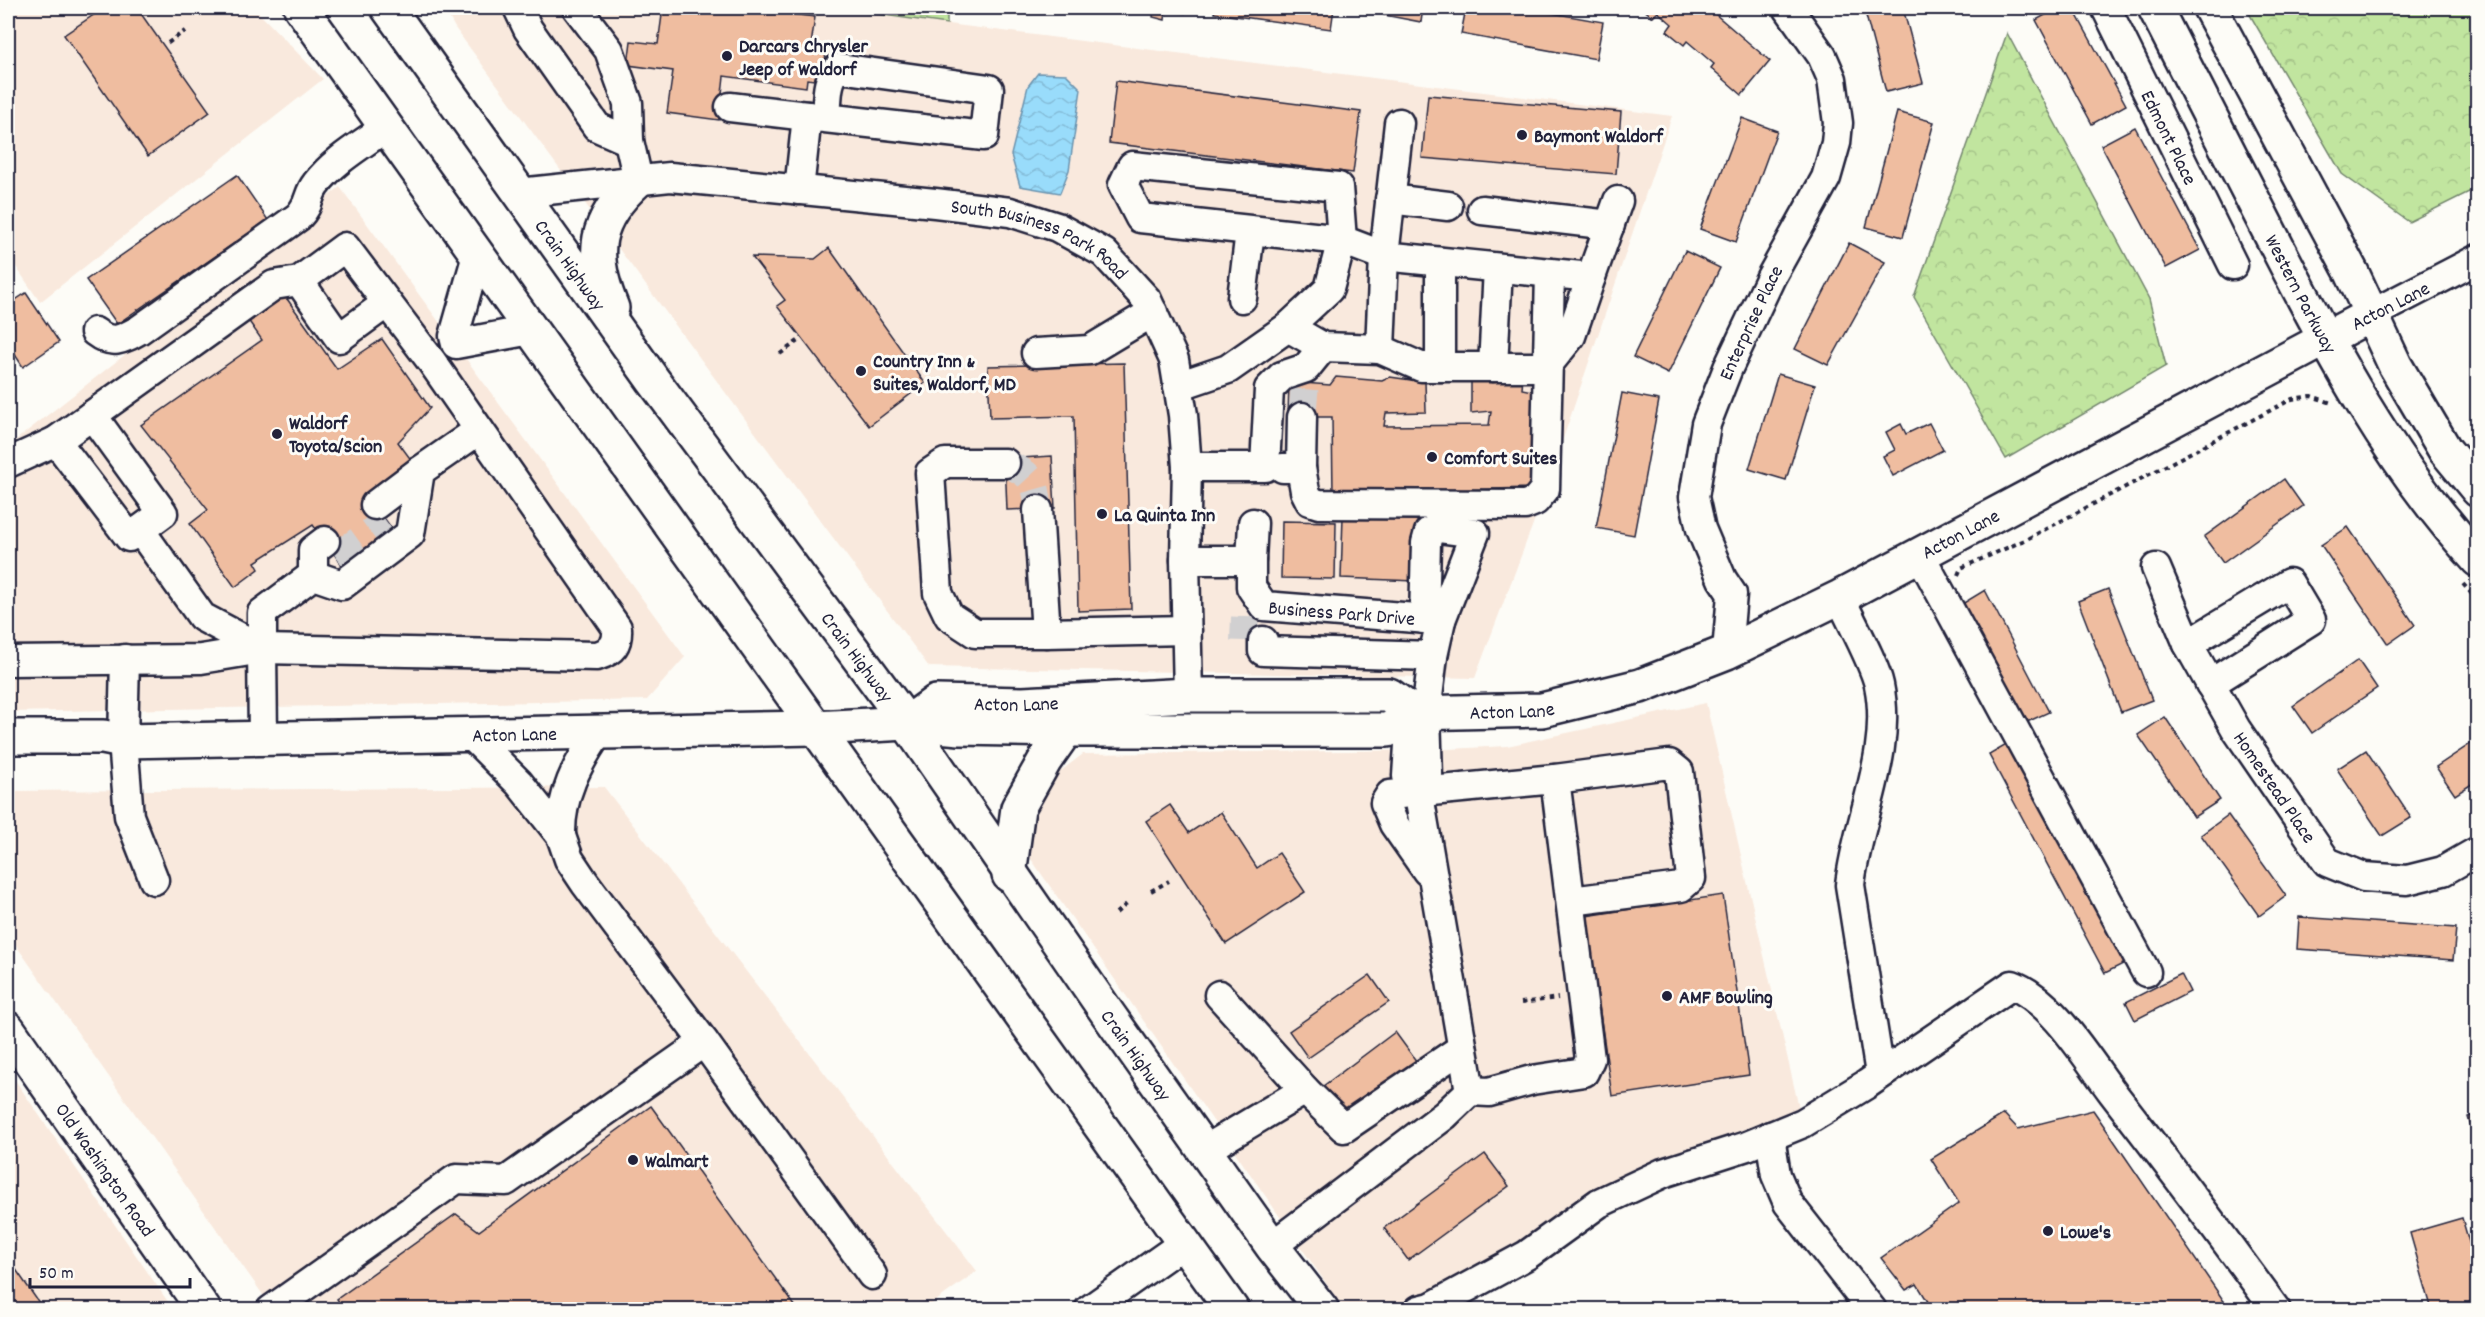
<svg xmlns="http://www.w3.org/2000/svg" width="2485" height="1317" font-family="Dekko,sans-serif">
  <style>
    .built { fill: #f9e9dd }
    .forest { fill: url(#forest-crowns); stroke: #72846d; stroke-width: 1.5 }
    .water { fill: url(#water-waves); stroke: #6992ae; stroke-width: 1.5 }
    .building { fill: #efbda0; stroke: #22223b; stroke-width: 1.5 }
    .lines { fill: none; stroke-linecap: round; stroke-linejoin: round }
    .minor-tunnel { stroke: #d1d0d1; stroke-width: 28; stroke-dasharray: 28 14; stroke-linecap: butt }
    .minor-casing { stroke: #22223b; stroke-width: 33 }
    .major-casing { stroke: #22223b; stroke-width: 38 }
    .highway-casing { stroke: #22223b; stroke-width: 38 }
    .path { stroke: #22223b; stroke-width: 4; stroke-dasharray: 4.5 4.5; stroke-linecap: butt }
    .minor { stroke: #fdfcf7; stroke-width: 28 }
    .major { stroke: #fdfcf7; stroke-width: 33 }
    .highway { stroke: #fdfcf7; stroke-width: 33 }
    .poi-dot { fill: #22223b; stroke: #fdfcf7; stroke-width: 2 }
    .labels { text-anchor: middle; stroke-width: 6; stroke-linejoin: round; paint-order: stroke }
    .poi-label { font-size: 20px; font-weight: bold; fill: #22223b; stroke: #fdfcf7; text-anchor: start }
    .street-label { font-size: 20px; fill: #22223b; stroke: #fdfcf7 }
  </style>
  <defs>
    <pattern id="forest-crowns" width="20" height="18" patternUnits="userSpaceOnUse" patternTransform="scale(1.5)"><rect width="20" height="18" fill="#c1e59f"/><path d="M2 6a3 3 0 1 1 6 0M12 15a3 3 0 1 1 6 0" fill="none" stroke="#a6c48a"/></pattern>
    <pattern id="water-waves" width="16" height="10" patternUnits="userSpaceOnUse" patternTransform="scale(1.5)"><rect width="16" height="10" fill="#99dcfb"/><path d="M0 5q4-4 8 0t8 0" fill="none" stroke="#84bcd8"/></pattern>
  </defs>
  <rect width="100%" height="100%" fill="#fdfcf7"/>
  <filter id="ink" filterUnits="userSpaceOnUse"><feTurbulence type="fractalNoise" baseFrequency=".0167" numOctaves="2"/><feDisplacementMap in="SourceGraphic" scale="12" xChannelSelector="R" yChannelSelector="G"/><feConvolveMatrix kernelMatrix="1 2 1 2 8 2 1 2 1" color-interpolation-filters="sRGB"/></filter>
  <g filter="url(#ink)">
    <g class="built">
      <path d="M8,8H254L323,79L40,302L8,255Z"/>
      <path d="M444,8H822L1672,116L1544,495L1475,678L929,667L455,28Z"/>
      <path d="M340,187L685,657L647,700L8,712V446Z"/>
      <path d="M1706,703L1799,1108L1575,1212L1406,1309H1344L1031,859L1027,816L1049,780L1083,754L1429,750L1507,746Z"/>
      <path d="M604,787L977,1271L925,1309H273L8,934V791Z"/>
      <path d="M8,1070L173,1309H8Z"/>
    </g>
    <g class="forest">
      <path d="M834,8H947V24Z"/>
      <path d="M2246,8H2477V188L2409,222L2342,174Z"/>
      <path d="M2007,33L2149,299L2166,366L2006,459L1914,297Z"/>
    </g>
    <path class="water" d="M1038,73L1066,74L1081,89L1069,170L1060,193L1020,186L1011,155L1028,86Z"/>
    <g class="building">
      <path d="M104,8H137L210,112L148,156L64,35Z"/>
      <path d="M663,8H740L815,17L811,45L827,47L822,81L807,79L806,87L724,76L719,120L667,113L673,71L628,65L631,41L658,44Z"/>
      <path d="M1154,8H1186L1185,13L1166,10L1165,20L1153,17Z"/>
      <path d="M1215,8H1334L1331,29L1214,13Z"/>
      <path d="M1386,8H1423L1421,22L1384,15Z"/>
      <path d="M1466,8H1524L1603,22L1596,59L1461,34Z"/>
      <path d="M1642,8H1708L1770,61L1742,95L1711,68L1714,64L1687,41L1684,45L1667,31L1672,24L1658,12L1653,17Z"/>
      <path d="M1864,8H1903L1923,83L1886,92Z"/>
      <path d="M2058,8H2073L2126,105L2092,124L2036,20Z"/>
      <path d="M1116,81L1361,112L1353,173L1109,143Z"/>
      <path d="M1428,95L1621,112L1616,174L1422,158Z"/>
      <path d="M1897,112L1934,122L1903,237L1866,227Z"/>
      <path d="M1742,118L1777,131L1736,242L1700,229Z"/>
      <path d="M2135,127L2200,250L2166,268L2101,145Z"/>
      <path d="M237,175L268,220L117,324L86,280Z"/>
      <path d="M1849,243L1885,262L1828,365L1795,349Z"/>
      <path d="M829,248L925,383L869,426L777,306L785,300L752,257L815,259Z"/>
      <path d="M1685,251L1720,268L1668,374L1633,357Z"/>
      <path d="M280,289L337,369L382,339L430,408L398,442L412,461L367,494L395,533L345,569L313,525L255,562L259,569L235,587L190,524L208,510L141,425L262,340L243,313Z"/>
      <path d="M26,293L59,342L23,367L8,344V305Z"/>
      <path d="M1124,363L1131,609L1078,611L1074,416L990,418L988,366Z"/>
      <path d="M1778,374L1815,385L1786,480L1749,469Z"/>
      <path d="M1471,375L1523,378L1522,389L1532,391V488L1333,493L1332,417H1288L1289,382L1330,385L1336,377L1382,381L1390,377L1425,382L1426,412L1386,413L1384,426L1489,425L1491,411L1471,413Z"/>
      <path d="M1622,393L1659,400L1634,535L1596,528Z"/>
      <path d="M1929,423L1943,450L1893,476L1883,456L1895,450L1886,432L1901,424L1906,434Z"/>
      <path d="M1052,456L1055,508L1007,510L1005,459Z"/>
      <path d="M2284,479L2303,506L2223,563L2204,537Z"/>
      <path d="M1343,517L1419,520L1416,581L1341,578Z"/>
      <path d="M1282,521L1336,522L1335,579L1281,578Z"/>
      <path d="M2348,527L2415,625L2388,644L2321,545Z"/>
      <path d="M2108,589L2152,700L2121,712L2078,601Z"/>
      <path d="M1985,590L2049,712L2027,722L1962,604Z"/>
      <path d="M2358,660L2377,688L2312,733L2293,706Z"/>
      <path d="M2165,717L2220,800L2194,817L2138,735Z"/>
      <path d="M2478,739V780L2455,795L2436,767Z"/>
      <path d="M2008,744L2125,963L2105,973L1989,755Z"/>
      <path d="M2366,750L2411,818L2382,836L2337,769Z"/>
      <path d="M1170,805L1189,833L1221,812L1257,868L1279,853L1305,892L1226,944L1146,821Z"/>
      <path d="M2228,815L2286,896L2259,916L2201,835Z"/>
      <path d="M1723,895L1749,1075L1612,1096L1586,916Z"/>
      <path d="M2299,917L2456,928L2453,960L2297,949Z"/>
      <path d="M2181,974L2190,992L2135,1020L2126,1002Z"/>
      <path d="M1370,975L1389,1002L1308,1058L1289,1031Z"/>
      <path d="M1395,1032L1417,1062L1340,1120L1318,1090Z"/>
      <path d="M651,1106L798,1310H344L337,1299L456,1214L479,1231Z"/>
      <path d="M2093,1110L2230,1310H1933L1917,1284L1906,1290L1881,1258L1959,1203L1931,1159L2004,1114L2018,1129Z"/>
      <path d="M2478,1114V1151L2468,1117Z"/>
      <path d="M1485,1154L1509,1186L1408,1260L1384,1228Z"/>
      <path d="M2462,1218L2478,1273V1300L2443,1310H2432L2410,1233Z"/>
      <path d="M8,1258L44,1310H8Z"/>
      <path d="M2478,1304V1310H2457Z"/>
    </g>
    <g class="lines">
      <g class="minor-tunnel">
        <path d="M1302,417L1305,383"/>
        <path d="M1005,463C1031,474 1037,480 1038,510"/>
        <path d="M336,557L386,521"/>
        <path d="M1244,641L1245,617"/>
      </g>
      <defs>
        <g id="minor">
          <path d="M518,8L528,29L597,127L629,141"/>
          <path d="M577,8L609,50L628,103L629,141L638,180"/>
          <path id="s1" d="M2106,8L2233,265"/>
          <path d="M730,107L807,116"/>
          <path d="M799,190L807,116L984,136L989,89L839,68C825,79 828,101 826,118"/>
          <path id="s2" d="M519,193L670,177L935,203L1010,212L1057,227L1104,253L1147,300L1174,360L1183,415L1187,467L1185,560L1188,695"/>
          <path d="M1390,199L1448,206"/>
          <path d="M1482,210L1610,225"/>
          <path d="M477,255L454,336L456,344L531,330"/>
          <path d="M1591,277L1618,201"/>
          <path d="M299,281L339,338L387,303"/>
          <path d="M1242,298L1250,231"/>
          <path d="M2372,314L2478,259"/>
          <path d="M95,332C112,345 121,340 139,330L298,217C311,204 307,195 316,184C334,160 363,144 386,127"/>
          <path d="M1380,349L1384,256L1399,123"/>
          <path d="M1036,353L1090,350L1153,312"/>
          <path d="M1440,367V262"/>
          <path d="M1493,367L1498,268"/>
          <path d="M1178,386L1228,369L1288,327L1323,347L1380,349L1421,367H1546L1571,336L1591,277L1384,256L1342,240L1338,187L1132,166L1123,185L1140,218L1342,240L1329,289L1288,327"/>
          <path d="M92,415L163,513L140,530"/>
          <path d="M56,441L129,537L140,530L202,617L262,649V613L313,575L342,585L410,534L420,471L479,430"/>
          <path d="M8,463L56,441L274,285L299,281L345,247L432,362L617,628C618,644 613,651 597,656L262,649L201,659L8,661"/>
          <path d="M1005,463H945L930,473L938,593L949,616L975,633H1046L1038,510"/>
          <path d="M1187,467H1265L1269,389L1282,376L1306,368L1323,347"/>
          <path d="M1283,468H1301L1302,417"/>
          <path d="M1301,468L1305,491L1310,501L1319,504L1525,505L1535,501L1545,489L1550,273"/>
          <path d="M375,505L420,471"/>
          <path d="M1919,553L2146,972"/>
          <path id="s3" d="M1185,560H1251V587L1264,606L1441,620L1433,656L1426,713L1428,777L1417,784"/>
          <path d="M1251,560L1253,523"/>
          <path id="s4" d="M2156,568L2188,644L2236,729L2327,862L2364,877L2407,880L2443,871L2478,851"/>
          <path d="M313,575V550L325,541"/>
          <path d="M1840,597C1850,620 1874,662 1879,685C1893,752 1857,820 1850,885L1880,1074"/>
          <path d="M1424,619L1426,543L1429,532L1438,528L1475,533L1441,620"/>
          <path d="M1046,633L1187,630"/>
          <path d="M1263,641V651L1433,656"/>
          <path d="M2188,644L2289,583L2311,620L2210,684"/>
          <path d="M262,649L263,738"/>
          <path id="s5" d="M1727,652L1732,594L1722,579L1701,529L1694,497L1706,424L1728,368L1771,277L1826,178L1836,143L1838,123L1832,79L1822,56L1788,8"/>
          <path d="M125,659L123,741L129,816L154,880"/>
          <path d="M470,734L519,783L561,836L569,859L585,883L704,1042L872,1275"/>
          <path d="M561,836C560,796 577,764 599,732"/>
          <path d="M1427,871L1394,824L1385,803L1390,795L1555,779"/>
          <path d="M1219,995L1305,1090"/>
          <path d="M1470,1091L1489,1092L1532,1080L1584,1072L1590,1059L1555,779L1669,764L1679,772L1691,878L1681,887L1571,901"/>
          <path d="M1770,1136L1776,1175L1788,1203L1872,1310"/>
          <path d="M1205,1150L1305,1090L1344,1128L1462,1048"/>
          <path d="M1272,1246L1445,1115L1470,1091L1417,784L1407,776L1409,745L1426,713"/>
          <path d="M271,1310L456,1179L506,1181L704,1042"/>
          <path d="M1089,1310L1184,1243"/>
          <path d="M1419,1310L1431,1307L1527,1255L1599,1203L1663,1173L1747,1146L1803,1123L1867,1084L2012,985C2053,1000 2087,1059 2113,1093C2169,1165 2223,1237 2276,1310"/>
        </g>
        <g id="major">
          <path id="s6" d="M2155,8C2194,83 2232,159 2271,235C2329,349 2391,465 2478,560"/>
          <path d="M2210,8L2352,273L2395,365L2445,450L2478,490"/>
          <path id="s7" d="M907,723L936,702L1023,704L1188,695H1389L1414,713"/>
          <path id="s8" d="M8,737H103L123,741L815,728L907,723L960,728L1066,730H1388L1414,713L1542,710L1640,686L1727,652L1840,597L2372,314"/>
          <path id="s9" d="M8,1029L204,1310"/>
        </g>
        <g id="highway">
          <path d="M301,8L1232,1310"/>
          <path id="s10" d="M388,8L653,380L907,723L1108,1014L1272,1246L1322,1310"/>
          <path d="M612,308C589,253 594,220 638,180"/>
          <path d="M1009,875L1018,808L1045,760L1066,730"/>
        </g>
      </defs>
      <use href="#minor" class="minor-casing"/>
      <use href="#major" class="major-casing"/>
      <use href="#highway" class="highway-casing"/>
      <g class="path">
        <path d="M168,43L185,31"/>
        <path d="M780,354L802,338"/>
        <path d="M1958,575L1961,568L2025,540L2292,399L2311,396L2332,403"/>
        <path d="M2463,584L2478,601"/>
        <path d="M1151,891L1169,881"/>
        <path d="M1116,913L1129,902"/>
        <path d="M1521,1003L1558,998"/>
        <path d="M1894,1309L1904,1303"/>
      </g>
      <use href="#minor" class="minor"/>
      <use href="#major" class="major"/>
      <use href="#highway" class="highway"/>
    </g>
  </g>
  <g class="poi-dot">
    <circle cx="727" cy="56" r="6"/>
    <circle cx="1522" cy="135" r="6"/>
    <circle cx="861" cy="371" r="6"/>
    <circle cx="277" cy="434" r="6"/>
    <circle cx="1432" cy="457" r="6"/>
    <circle cx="1102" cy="514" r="6"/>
    <circle cx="1667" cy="996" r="6"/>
    <circle cx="633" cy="1160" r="6"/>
    <circle cx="2048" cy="1231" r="6"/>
  </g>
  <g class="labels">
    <g class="poi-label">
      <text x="739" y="52">Darcars Chrysler<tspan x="739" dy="23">Jeep of Waldorf</tspan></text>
      <text x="1534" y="142">Baymont Waldorf</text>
      <text x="873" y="367">Country Inn &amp;<tspan x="873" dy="23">Suites, Waldorf, MD</tspan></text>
      <text x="289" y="429">Waldorf<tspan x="289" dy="23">Toyota/Scion</tspan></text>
      <text x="1444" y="464">Comfort Suites</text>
      <text x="1114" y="521">La Quinta Inn</text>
      <text x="1679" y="1003">AMF Bowling</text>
      <text x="645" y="1167">Walmart</text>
      <text x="2060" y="1238">Lowe's</text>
    </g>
    <g class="street-label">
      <text dy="7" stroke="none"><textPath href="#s1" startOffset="144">Edmont Place</textPath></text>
      <text dy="7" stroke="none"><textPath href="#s2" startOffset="531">South Business Park Road</textPath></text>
      <text dy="7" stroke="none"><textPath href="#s10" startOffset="315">Crain Highway</textPath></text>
      <text dy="7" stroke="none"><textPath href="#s6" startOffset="321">Western Parkway</textPath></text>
      <text transform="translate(2390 305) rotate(-27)" y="7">Acton Lane</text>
      <text dy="7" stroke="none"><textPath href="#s5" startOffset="348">Enterprise Place</textPath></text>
      <text dy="7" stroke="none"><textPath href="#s8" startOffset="1996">Acton Lane</textPath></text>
      <text dy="7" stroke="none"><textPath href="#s3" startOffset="194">Business Park Drive</textPath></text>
      <text dy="7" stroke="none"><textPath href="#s10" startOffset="801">Crain Highway</textPath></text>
      <text dy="7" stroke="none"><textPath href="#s7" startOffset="116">Acton Lane</textPath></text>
      <text dy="7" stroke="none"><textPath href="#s8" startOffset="1510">Acton Lane</textPath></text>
      <text dy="7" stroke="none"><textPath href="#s8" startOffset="507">Acton Lane</textPath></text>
      <text dy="7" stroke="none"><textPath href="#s4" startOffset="250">Homestead Place</textPath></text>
      <text dy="7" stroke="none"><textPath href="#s10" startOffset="1287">Crain Highway</textPath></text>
      <text dy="7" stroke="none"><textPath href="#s9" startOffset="171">Old Washington Road</textPath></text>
    </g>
  </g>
  <rect width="2485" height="1317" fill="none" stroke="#fdfcf7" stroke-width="30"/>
  <rect x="15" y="15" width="2455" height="1287" fill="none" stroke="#22223b" stroke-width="2" filter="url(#ink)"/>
  <path d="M30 1278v9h160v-9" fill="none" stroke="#22223b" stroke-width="3"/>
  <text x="39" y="1278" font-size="18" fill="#22223b" stroke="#fdfcf7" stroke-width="4.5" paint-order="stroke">50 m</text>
</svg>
